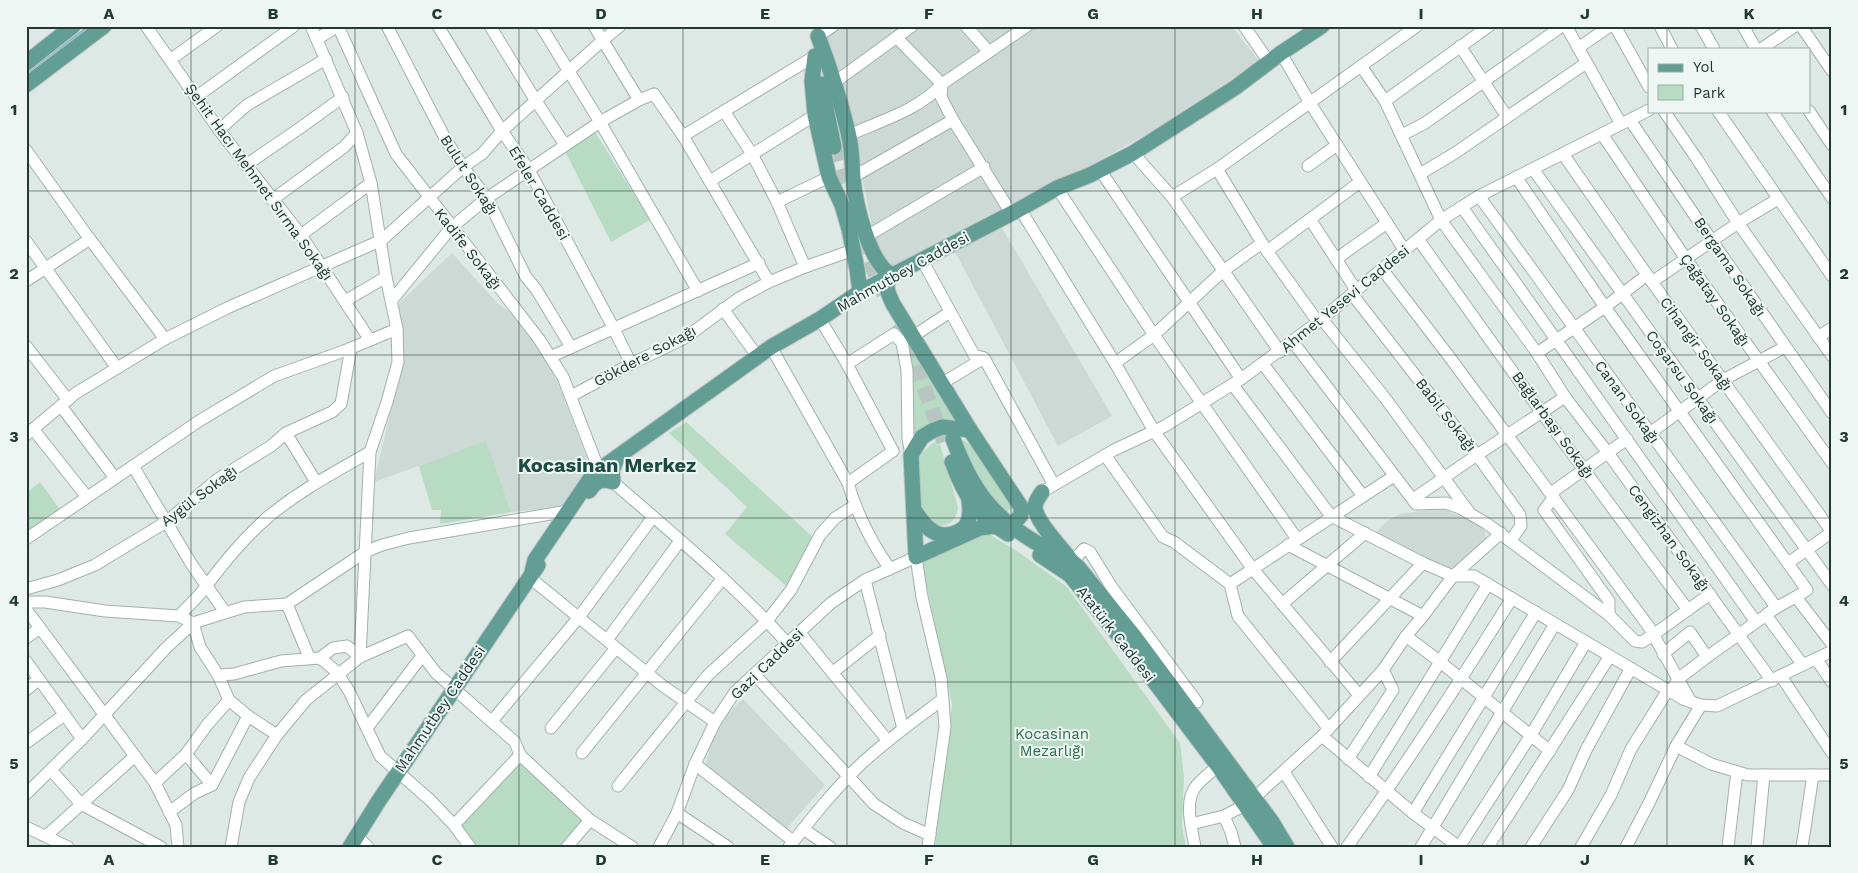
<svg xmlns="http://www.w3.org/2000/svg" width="1858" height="873" font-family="'Work Sans',sans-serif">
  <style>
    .built { fill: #ccd9d4 }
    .green { fill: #b7dbc3 }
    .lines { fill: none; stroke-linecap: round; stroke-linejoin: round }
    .stream { stroke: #86bdce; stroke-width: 2.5 }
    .major-tunnel { stroke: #b8c6c2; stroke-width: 15; stroke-dasharray: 15 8; stroke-linecap: butt }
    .minor-casing { stroke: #a1b1ac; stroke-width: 13 }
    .major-casing { stroke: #bcc4c2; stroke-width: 17 }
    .minor { stroke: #fff; stroke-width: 11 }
    .major { stroke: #639e94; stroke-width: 15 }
    .grid { fill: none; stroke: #203934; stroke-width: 1; stroke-opacity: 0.55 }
    .labels { text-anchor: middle; stroke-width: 4; stroke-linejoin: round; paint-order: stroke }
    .street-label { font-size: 15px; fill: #203934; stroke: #eef6f3 }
    .park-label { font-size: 15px; fill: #2b6e4a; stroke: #eef6f3 }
    .district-label { font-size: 20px; font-weight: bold; fill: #1d4a42; stroke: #eef6f3 }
    .neatline { fill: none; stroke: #203934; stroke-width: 2 }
    .grid-label { font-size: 16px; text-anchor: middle; font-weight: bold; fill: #203934 }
  </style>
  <rect width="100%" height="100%" fill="#dee9e5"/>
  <g class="built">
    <path d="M822,26H1232L1259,61L1153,130L1046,191L892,270L878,254L840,72L827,47Z"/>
    <path d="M1001,226L1112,416L1058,446L953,248Z"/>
    <path d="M452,253L498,304L510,312L527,330L540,349L559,385L590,467L561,507L511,512L485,442L374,482L404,354L397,305Z"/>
    <path d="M1444,508L1460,517L1476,521L1485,532L1486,543L1460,566L1448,568L1374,534L1387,521L1400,514Z"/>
    <path d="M743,699L825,785L786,829L705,766L712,741L727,714Z"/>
  </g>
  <g class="green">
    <path d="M595,132L650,220L611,242L565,151Z"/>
    <path d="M910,342L959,422L923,428L911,436Z"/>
    <path d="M686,422L816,540L789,588L725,534L747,507L669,433Z"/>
    <path d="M958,437L973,446L1013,504L1011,509L1006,512L987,497Z"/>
    <path d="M486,441L511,512L440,524L441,510H432L419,466Z"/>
    <path d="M936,441L937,445L940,444L958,508C956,527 936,532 925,516C920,507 915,467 919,458C923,451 930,446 936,441Z"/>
    <path d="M40,482L61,511L26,534V493Z"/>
    <path d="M987,533L1017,551L1067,587L1180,743L1184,777L1182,827L1186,847H935L952,704L921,559Z"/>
    <path d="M521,750L597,822L575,847H477L455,820Z"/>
  </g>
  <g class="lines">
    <path class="stream" d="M26,75L89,26"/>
    <g class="major-tunnel">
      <path d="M834,147L853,212"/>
      <path d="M862,239L867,256L884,294"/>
      <path d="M899,323L906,338L944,442"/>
    </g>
    <defs>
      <g id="minor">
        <path d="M146,26L219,130L301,235L370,340"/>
        <path d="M311,26L357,133L371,183L386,277L397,329L398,362L387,402L370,452L360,657"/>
        <path d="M338,26L396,154L539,339L563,377L599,470"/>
        <path d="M387,26L446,140L463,167L487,198L526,277L536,289L571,347"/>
        <path d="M438,26L502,131L529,170L613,327L631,364"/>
        <path d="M490,26L536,101L565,145"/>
        <path d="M594,26L639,100"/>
        <path d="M966,26L989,52"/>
        <path d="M1244,26L1269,62"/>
        <path d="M1489,26L1385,101L1441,220L1537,353L1565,397L1608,453L1772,681"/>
        <path d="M1566,26L1621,124"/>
        <path d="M1615,26L1649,87"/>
        <path d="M1660,26L1672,49"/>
        <path d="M1701,26L1714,49"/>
        <path d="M1743,26L1756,49"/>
        <path d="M1801,26L1832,71"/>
        <path d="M818,36L833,26"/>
        <path d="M897,38L942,84L941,97L953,120L1011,213"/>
        <path d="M317,39L338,26"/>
        <path d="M1460,46L1507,117"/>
        <path d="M1578,48L1610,26"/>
        <path d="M1761,49L1795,26"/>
        <path d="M1281,53L1310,103L1405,251"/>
        <path d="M170,60L217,26"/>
        <path d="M1361,66L1385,101"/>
        <path d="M835,82L912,26"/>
        <path d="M196,97L294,26"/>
        <path d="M724,111L752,154L777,202L805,267"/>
        <path d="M1664,111L1697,159L1738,223L1832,356"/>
        <path d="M1718,111L1832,276"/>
        <path d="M1772,111L1832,198"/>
        <path d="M1809,111L1832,145"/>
        <path d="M1630,120L1712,241L1832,413"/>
        <path d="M219,130L247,105L326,59"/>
        <path d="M1602,134L1686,259L1832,463"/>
        <path d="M849,135C880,121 919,110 942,84L1027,26"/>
        <path d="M1402,135L1425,123L1562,26"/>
        <path d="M683,136L815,56"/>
        <path d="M26,150L86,234L165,339"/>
        <path d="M1133,153L1172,197L1280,352"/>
        <path d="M1563,154L1652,282L1832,532"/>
        <path d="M246,165L300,128L343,97"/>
        <path d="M1308,166L1337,145"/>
        <path d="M1217,169L1267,251L1318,322"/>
        <path d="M1533,169L1832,585"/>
        <path d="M1100,170L1241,379"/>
        <path d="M1420,174L1455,153L1586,63"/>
        <path d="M853,177L953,120"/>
        <path d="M1516,177L1605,307L1807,590C1794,599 1778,605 1766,615L1803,665"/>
        <path d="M710,181L815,115"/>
        <path d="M1057,188L1154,335L1297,539"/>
        <path d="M1479,196L1776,607"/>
        <path d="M1172,197L1217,169L1417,26"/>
        <path d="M272,200L344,147L357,133"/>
        <path d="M777,202L829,177"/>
        <path d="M1462,207L1756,622"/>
        <path d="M1020,209L1115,363L1154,431L1252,568L1359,695"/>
        <path d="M1310,219L1356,290"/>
        <path d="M301,235L371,183"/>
        <path d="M867,236L984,167"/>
        <path d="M1418,239L1542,413L1688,610"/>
        <path d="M26,241L117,368"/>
        <path d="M1267,251L1360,182"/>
        <path d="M1336,259L1387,223"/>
        <path d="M922,260L974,355L984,358L1054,485"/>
        <path d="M1382,269L1448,355L1649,627L1691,702"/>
        <path d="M26,281L90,239"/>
        <path d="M1652,282L1738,223L1778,199"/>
        <path d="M698,291L600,122L639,100L654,94L683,136L769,282"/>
        <path d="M1352,294L1477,455L1520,515L1521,526L1511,540"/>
        <path d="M392,300L451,228L487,198L600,122L541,26"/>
        <path d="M345,301L386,277"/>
        <path d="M723,309L758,357"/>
        <path d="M820,319L847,364L893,451"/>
        <path d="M1322,319L1385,398L1469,512"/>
        <path d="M912,337L950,312"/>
        <path d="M1818,337L1832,328"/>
        <path d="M1293,342L1416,504L1446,503L1460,508L1486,523L1609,615L1635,641L1642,642L1653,635L1710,594"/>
        <path d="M26,346L68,400"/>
        <path d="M771,347L848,483C857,514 871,542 890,569"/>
        <path d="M1537,353L1605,307L1647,275"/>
        <path d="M550,357L759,263"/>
        <path d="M1115,363L1154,335L1223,271L1262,243"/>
        <path d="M847,364L894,334L902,343L907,370L908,438L911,455"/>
        <path d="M1263,364L1363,496"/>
        <path d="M941,384L984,358"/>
        <path d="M1233,385L1331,516L1423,563L1453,576L1501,533"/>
        <path d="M571,396L631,364L685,338L739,298L769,282L805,267L853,250"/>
        <path d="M61,406L115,478"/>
        <path d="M33,429L87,497"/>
        <path d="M286,433L316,482"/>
        <path d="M1650,433L1723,380L1785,347"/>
        <path d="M26,435L76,393L165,339L227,308L382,240L463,167L482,154L502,131L603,40L620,26"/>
        <path d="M1105,455L1163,537L1174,542L1230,584L1238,616L1329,729"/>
        <path d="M133,466L192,565L225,612"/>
        <path d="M613,482C673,534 735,585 788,644"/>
        <path d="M848,483L893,451"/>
        <path d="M1042,492L1114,450L1165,426L1241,379L1318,322L1441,220L1479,196L1649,110"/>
        <path d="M1551,493L1627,439"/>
        <path d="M1554,497L1544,510L1609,601V615"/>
        <path d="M1413,499L1477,455L1565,397"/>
        <path d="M26,539L199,421L274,376L344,351L397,329"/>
        <path d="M1288,545L1423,616"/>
        <path d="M1073,561L1084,549L1090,552L1111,586L1197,702"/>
        <path d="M1788,563L1832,532"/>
        <path d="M529,577L663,686L715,722"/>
        <path d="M865,580L903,729"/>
        <path d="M1230,584L1394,476"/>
        <path d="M26,589L58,580L95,565L166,522L218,479L271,446L286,433L332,412L341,404L351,348"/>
        <path d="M1796,597L1832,644"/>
        <path d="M26,602H45L105,611L179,616L193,623L244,607L287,604L365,552L382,545L409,538L568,511"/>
        <path d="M287,604L309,657"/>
        <path d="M1282,604L1365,533"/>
        <path d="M26,609L155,783L176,825L178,847"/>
        <path d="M179,616C188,606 199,597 207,585C225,561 245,537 268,517C299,491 335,472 370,452"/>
        <path d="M800,633L888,741"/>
        <path d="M1406,636L1439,661L1550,751"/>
        <path d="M26,638L40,628"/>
        <path d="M607,640L680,541"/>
        <path d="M1663,654L1690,632L1707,657"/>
        <path d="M320,658L333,648L347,646L360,657"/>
        <path d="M1816,659L1832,682"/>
        <path d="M26,661L82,739"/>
        <path d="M1330,662L1423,563"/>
        <path d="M832,673L880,635"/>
        <path d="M218,675L234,674L281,661L320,658L336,671L349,691L380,756L430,800L454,825L470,847"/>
        <path d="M755,675L874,804L903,823L930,835"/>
        <path d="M1781,676L1832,753"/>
        <path d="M1674,686L1678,679L1707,657L1762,618"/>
        <path d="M26,690L39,679"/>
        <path d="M492,721L579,617L653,517"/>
        <path d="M367,728L422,656"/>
        <path d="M551,728L616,648"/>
        <path d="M1322,736L1413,813L1459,847"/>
        <path d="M26,743L64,715"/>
        <path d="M1676,746L1711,764L1748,775H1832"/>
        <path d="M582,753L723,578"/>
        <path d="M186,754L212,785"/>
        <path d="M1348,759L1393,690L1383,670"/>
        <path d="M695,764L793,841"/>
        <path d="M51,770L81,804L161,847"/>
        <path d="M1284,772L1332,847"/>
        <path d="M1369,777L1488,584"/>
        <path d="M155,783L186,754L207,725L229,700"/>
        <path d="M618,786L708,675L767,621L791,590L820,535L835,518L854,506"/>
        <path d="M26,794L82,739L166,648L193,623L200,647L218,675L229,700L248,716L277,735"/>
        <path d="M1254,798L1322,736L1383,670L1406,636L1423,616L1453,576H1474L1683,699L1701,705L1717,706L1832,651"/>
        <path d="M169,812L195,793L212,785L248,716"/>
        <path d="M677,813L728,847"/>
        <path d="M1413,813L1536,612"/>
        <path d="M1224,816L1245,805"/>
        <path d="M590,820L632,847"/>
        <path d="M1191,824L1224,816L1231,832L1235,847"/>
        <path d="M454,825L520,755L590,820L567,847"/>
        <path d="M26,827L68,847"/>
        <path d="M803,829L830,847"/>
        <path d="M46,836L135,756"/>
        <path d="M357,836L368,847"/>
        <path d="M231,847L239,802L249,778L277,735L306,700L360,657L408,636L436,673L515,742L520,755"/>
        <path d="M659,847L677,813L695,764L715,722L735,692L831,603L865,580L916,557L922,597L941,678L945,727L928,847"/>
        <path d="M789,847C811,819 833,791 859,766C885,741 914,721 943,699"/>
        <path d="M1195,847C1192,829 1183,800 1197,785C1203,778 1211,772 1218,766"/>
        <path d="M1347,847C1405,766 1459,683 1512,598"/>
        <path d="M1421,847L1555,624"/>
        <path d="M1459,847L1531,735L1586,642"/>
        <path d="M1488,847L1610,656"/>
        <path d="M1531,847L1568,790L1586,750L1631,668"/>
        <path d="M1581,847L1611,795L1631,749L1668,690"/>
        <path d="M1626,847L1649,803L1676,746L1701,705"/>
        <path d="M1728,847L1737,772"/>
        <path d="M1757,847L1764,775"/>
        <path d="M1802,847L1813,775"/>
      </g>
      <g id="major">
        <path d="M818,36C830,68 840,99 848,132C852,147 852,162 853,178C855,202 869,264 892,275"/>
        <path d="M815,56L812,81L815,115L829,177L842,205L849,229L857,269L860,292"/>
        <path d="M26,63L73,26"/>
        <path d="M821,84L834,147"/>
        <path d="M26,85L104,26"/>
        <path d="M892,275C883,286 888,292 893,304L970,430L1021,507V515L1015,522L1006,523"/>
        <path d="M970,430L942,427L932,431L922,437L911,455L916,557L980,528L996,526"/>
        <path d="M953,439C971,487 990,515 1035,542C1049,550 1067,555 1078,567L1134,636L1272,822L1287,847"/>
        <path d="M952,462C965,497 976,514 1008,534"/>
        <path d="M589,491C596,481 601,478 613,482L612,471L617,458"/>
        <path d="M1042,492C1039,497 1036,500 1035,506C1034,520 1062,548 1070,559"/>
        <path d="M914,510C920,518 926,529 936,533C945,538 962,533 967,524C971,516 970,508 969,500"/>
        <path d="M1040,555L1070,575L1135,656L1218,766L1274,847"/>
        <path d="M532,572L535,560L592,476L599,470L771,347L820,319L860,292L1020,209L1057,188L1090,175L1133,153L1236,87L1281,53L1322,26"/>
        <path d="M350,847L378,802L538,565"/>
      </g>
    </defs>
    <use href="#minor" class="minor-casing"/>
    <use href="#major" class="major-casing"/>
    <use href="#minor" class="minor"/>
    <use href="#major" class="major"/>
  </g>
  <path class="grid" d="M191,26V847M355,26V847M519,26V847M683,26V847M847,26V847M1011,26V847M1175,26V847M1339,26V847M1503,26V847M1667,26V49M1667,111V847M26,191H1832M26,355H1832M26,518H1832M26,682H1832"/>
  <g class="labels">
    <g class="street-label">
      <text transform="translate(469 175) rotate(57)" y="5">Bulut Sokağı</text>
      <text transform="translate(259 182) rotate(54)" y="5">Şehit Hacı Mehmet Sırma Sokağı</text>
      <text transform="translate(539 193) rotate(60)" y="5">Efeler Caddesi</text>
      <text transform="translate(468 249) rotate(52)" y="5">Kadife Sokağı</text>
      <text transform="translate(1730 267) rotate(56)" y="5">Bergama Sokağı</text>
      <text transform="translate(903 272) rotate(-29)" y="5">Mahmutbey Caddesi</text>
      <text transform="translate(1345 299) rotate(-39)" y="5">Ahmet Yesevi Caddesi</text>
      <text transform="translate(1715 300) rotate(55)" y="5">Çağatay Sokağı</text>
      <text transform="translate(1696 344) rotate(54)" y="5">Cihangir Sokağı</text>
      <text transform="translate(645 356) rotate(-28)" y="5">Gökdere Sokağı</text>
      <text transform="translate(1682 377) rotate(54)" y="5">Coşarsu Sokağı</text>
      <text transform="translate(1627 402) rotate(54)" y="5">Canan Sokağı</text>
      <text transform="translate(1446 415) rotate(52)" y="5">Babil Sokağı</text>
      <text transform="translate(1553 425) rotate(54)" y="5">Bağlarbaşı Sokağı</text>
      <text transform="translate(199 496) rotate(-37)" y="5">Aygül Sokağı</text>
      <text transform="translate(1669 538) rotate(54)" y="5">Cengizhan Sokağı</text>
      <text transform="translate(1116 634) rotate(52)" y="5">Atatürk Caddesi</text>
      <text transform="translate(767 664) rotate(-44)" y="5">Gazi Caddesi</text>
      <text transform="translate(440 709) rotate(-56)" y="5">Mahmutbey Caddesi</text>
    </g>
    <g class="park-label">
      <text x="1052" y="739">Kocasinan<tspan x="1052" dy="17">Mezarlığı</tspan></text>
    </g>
    <g class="district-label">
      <text x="607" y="472">Kocasinan Merkez</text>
    </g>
  </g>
  <rect width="1858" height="873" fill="none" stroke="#eef6f3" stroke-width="55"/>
  <rect x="1648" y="48" width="162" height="65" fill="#eef6f3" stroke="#9caaa7"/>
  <rect x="1658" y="64" width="25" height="8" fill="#639e94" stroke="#9caaa7"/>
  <text x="1693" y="72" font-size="15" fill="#203934">Yol</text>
  <rect x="1658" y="85" width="25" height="15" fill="#b7dbc3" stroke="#9caaa7"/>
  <text x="1693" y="98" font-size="15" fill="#203934">Park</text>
  <rect x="28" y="28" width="1802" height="818" class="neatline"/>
  <g class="grid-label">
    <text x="109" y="19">A</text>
    <text x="273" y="19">B</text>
    <text x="437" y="19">C</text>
    <text x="601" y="19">D</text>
    <text x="765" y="19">E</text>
    <text x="929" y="19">F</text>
    <text x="1093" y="19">G</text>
    <text x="1257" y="19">H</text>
    <text x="1421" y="19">I</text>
    <text x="1585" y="19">J</text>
    <text x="1749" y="19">K</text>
    <text x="14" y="115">1</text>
    <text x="1844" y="115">1</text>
    <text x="14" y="279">2</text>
    <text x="1844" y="279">2</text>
    <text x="14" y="442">3</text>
    <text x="1844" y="442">3</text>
    <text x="14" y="606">4</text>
    <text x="1844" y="606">4</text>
    <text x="14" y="769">5</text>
    <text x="1844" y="769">5</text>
    <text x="109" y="865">A</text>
    <text x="273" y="865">B</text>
    <text x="437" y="865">C</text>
    <text x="601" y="865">D</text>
    <text x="765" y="865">E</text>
    <text x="929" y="865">F</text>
    <text x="1093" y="865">G</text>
    <text x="1257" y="865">H</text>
    <text x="1421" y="865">I</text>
    <text x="1585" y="865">J</text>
    <text x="1749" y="865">K</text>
  </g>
</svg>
